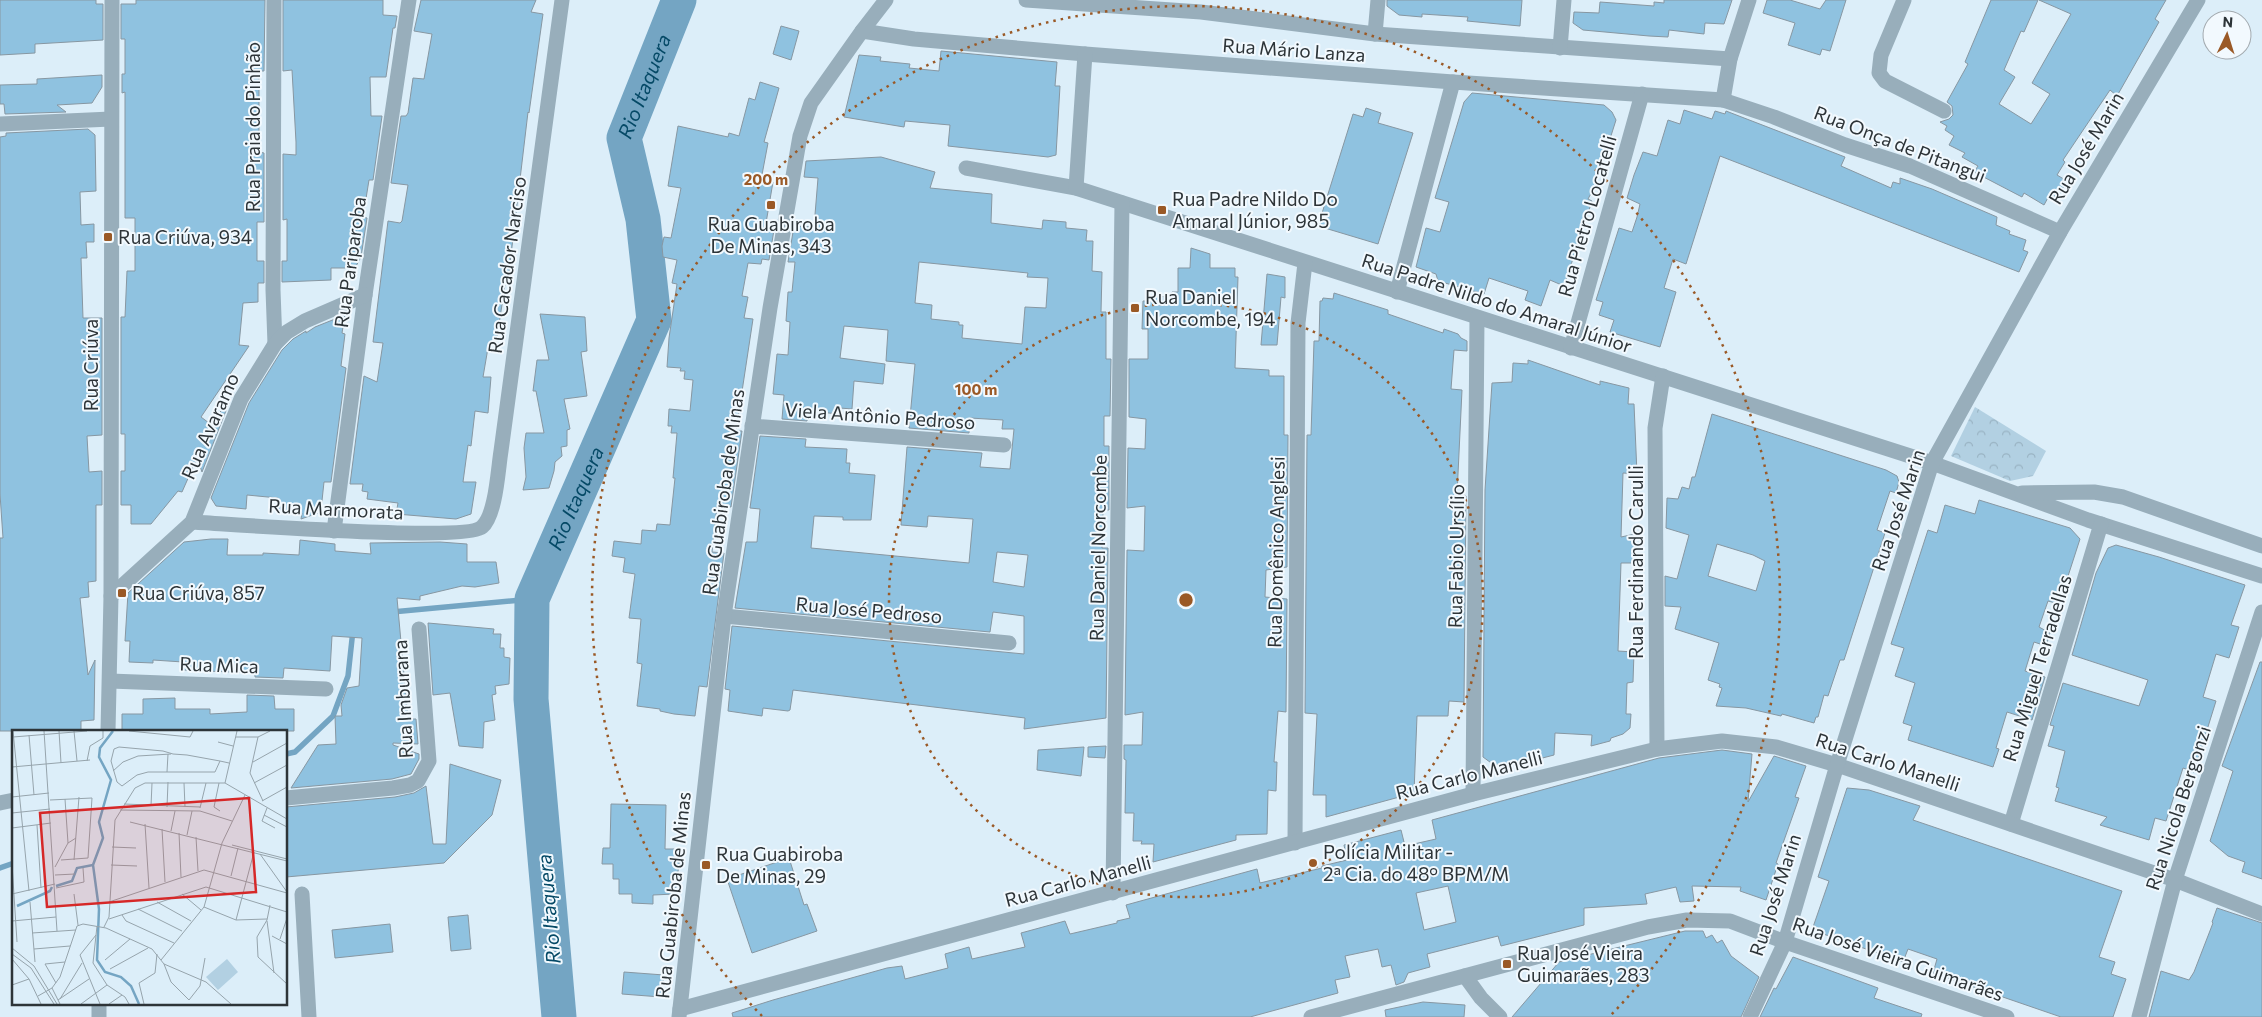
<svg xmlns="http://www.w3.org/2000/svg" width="2262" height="1017" font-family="Commissioner,sans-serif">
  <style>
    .park { fill: url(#park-crowns) }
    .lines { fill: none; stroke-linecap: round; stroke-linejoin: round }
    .stream { stroke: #74a5c3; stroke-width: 5.5 }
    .river { stroke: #74a5c3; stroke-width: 35 }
    .building { fill: #8fc2e0; stroke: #8797a2; fill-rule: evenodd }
    .minor { stroke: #98aebb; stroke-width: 15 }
    .ring { fill: none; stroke: #9a5926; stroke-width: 2.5; stroke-dasharray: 2.5 5 }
    .poi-dot { fill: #9a5926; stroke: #f2f9fe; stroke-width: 2 }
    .labels { text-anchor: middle; stroke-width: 4; stroke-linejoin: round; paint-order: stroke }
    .street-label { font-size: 19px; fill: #2d3438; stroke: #f2f9fe }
    .poi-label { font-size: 19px; fill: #2d3438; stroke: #f2f9fe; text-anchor: start }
    .water-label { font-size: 20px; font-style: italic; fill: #054966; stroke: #f2f9fe }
    .inset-river { fill: none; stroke: #74a5c3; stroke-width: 2.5 }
    .inset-road { fill: none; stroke: #96a4ac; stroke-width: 1 }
    .view { fill: #d62828; fill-opacity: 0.15; stroke: #d62828; stroke-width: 2.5 }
    .inset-edge { fill: none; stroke: #2d3438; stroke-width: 2.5 }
    .centre { fill: #9a5926; stroke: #f2f9fe; stroke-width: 2.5 }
    .ring-label { font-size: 15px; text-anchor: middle; font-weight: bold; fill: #9a5926; stroke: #f2f9fe; stroke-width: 4; stroke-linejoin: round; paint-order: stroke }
  </style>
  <defs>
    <pattern id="park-crowns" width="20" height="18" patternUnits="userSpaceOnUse" patternTransform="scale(1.25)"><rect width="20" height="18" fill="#b2d0e2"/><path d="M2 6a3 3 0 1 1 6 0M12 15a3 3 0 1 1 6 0" fill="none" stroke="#99b3c3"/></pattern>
  </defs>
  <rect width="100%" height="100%" fill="#dceef9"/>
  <path class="park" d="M1975,407L2046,451L2033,476L2010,481L1951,456Z"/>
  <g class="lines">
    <g class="stream">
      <path d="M392,612L532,599"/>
      <path d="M286,754L295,752L333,716L348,676L353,630"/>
      <path d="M0,868L14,863"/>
    </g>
    <path class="river" id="s1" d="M559,1017L531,699L532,599L654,320L643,219L624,138L679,0"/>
  </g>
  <g class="building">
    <path d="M0,0H96V4H103V40L35,44V53L0,55Z"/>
    <path d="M136,0H265L264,71H259V152L264,153V222H257V261H264V283H258V302L243,303L239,345L249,346L201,417L209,423L229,403L202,472L197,458L182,492L178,491L151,524H131V505H121V471H125V434H121V317H125L127,271H135V218H125V92L122,93V74H125V39H121V4H136Z"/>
    <path d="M283,0H383V15L397,16L395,28H393L386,77H370L371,116H382L373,180H369L363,217L367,218L361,257L355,268H331V280L282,282V261H287V219L283,220V154L296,155V142L292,70L283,71Z"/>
    <path d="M421,0H536L531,12L543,14L529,113L528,112L509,272H507L496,344L489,342L483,377H491L488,413L475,411L471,446L468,445L463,482H476L471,514L456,519L396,514L398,503L367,499L368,492L362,491L363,484H350L364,376L377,382L383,343L373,342L388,221L400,223L402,221L408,185L391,183L401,116H406L408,113L413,78L424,79L432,34L414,31Z"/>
    <path d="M1387,0H1522L1520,26L1467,21L1468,17L1422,14V17L1399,15L1387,6Z"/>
    <path d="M1664,0H1732L1724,24L1705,23L1704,34L1669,30L1668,37L1649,36L1583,30L1573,23L1574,12L1599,13L1600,2L1654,6V2L1664,3Z"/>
    <path d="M1767,0H1790L1820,9L1826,0H1846L1830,51L1822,49L1820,55L1788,45L1795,23L1763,13Z"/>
    <path d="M1991,0H2038L2024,32L2021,31L2004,70L2015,77L1999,104L2031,124L2050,94L2032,83L2071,14L2039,0H2166L2155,19L2159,22L2117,96L2110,90L2063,160L2065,162L2057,175L2067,181L2057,198L2050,194L2044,205L2024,193L2022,197L1974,172L1978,166L1962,157L1965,153L1949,145L1954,136L1945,130L1947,126L1940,122L1949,119L1953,115L1952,106L1947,102L1968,64L1965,62Z"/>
    <path d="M781,26L799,31L791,60L773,54Z"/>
    <path d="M941,51L1057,62L1055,86H1060L1056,155L1048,157L948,146L950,125L905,121L904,127L844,117L859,55L881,57L880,61L910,64L909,68L939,71Z"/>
    <path d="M102,75V87L92,103L57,105L66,112L5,114L4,104H0V85L37,84V79Z"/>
    <path d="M760,82L779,88L764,142L768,143L761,180L773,182L766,223L775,224L769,260L762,259L761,264L748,263L742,296L748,297L744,318L753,319L736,431H742L731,507L717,506L712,552L724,553L707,687L699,686L695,716L674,714L660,711V709L637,706L642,664L637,663L641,619L629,618L635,574L623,572L625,558L612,556L614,541L641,544L642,530L656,531L657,524L670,525L675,478H673L677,433H671L672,426H668L669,409L690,411L693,380L684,379L685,371H680L681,368L667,367L669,338L677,284L672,283L677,260L663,257L662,246L664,237L671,238L681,188L668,186L678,126L728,137L729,133L739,136L749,98L755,100Z"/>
    <path d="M1472,93L1604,105L1612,112L1616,120L1595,186L1588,199L1592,201L1564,286L1550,280L1541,306L1525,300L1528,291L1489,278L1484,294L1438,281L1436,274L1416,267L1426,228L1440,232L1449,202L1435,198L1464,102Z"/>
    <path d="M1366,108L1381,113L1378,123L1413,133L1378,244L1318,226L1353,114L1363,117Z"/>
    <path d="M1684,110L1712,119L1715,111L1725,114L1726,111L1845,157L1841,166L1891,188L1893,182L1900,184V178L1932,189L1997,217L1996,225L2010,231L2009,234L2026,240L2023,250L2028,252L2019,272L1720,156L1686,264L1673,259L1664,288L1676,292L1660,347L1610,332L1614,320L1599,315L1603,302L1596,300L1619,228L1632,232L1637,217L1640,204L1627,198L1634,175L1643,152L1657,156L1668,120L1680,124Z"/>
    <path d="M88,129L95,135L96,191L80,192L81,225L94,224V242H86L87,258H81L83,318H102V435L87,436L89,472L102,471V505H96V581L88,582L89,597L80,598L88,675L95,660L94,720L81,721V731H0V538H3L0,494V137L6,136V133Z"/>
    <path d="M881,157L935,172L930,188L992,194L991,223L1042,229L1043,220L1066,222V228L1087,230L1086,241H1093L1092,271L1102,272L1101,312H1106V359H1111L1110,416H1104V446H1109V510H1103L1102,548H1108L1106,718L1024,729L1025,718L793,690L790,710L788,711L763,708L762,716L728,711L730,690L725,689L732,626L1024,654V616L993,612L990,632L735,608L746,542H757L760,509L750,508L760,436L806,439L805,447L847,449L846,463H850L849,473L875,475L871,520H843V517L814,516L811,548L969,563L973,519L928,516L927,527L901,525L907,447L982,453L980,467L1010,469L1014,429H1002L1003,420L970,418L969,433L909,428L915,364L886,361L888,330L844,326L840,358L885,364L883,384L854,381L852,409L840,408L839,414L808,411L807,421L782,419L784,395L773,394L777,354L788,355L790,322L786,321L788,292H792L795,262H788L794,226L814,227L818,178L804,177L806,161ZM919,262L1028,273L1027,277L1048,278L1046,308L1025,307L1022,344L962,338L963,325H959V322L931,319L932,305L915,303ZM997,552L1028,555L1024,587L993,582Z"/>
    <path d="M1191,248L1210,254V268H1235V277H1238L1235,368L1269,370V376H1284V435H1288L1287,567L1266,570L1265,597L1287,599L1286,712L1278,711L1274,762H1277L1276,791L1268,790L1267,834L1236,835V840L1153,862L1154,844H1141L1142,841H1133L1134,813H1125L1126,760L1124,759V745H1142L1143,712L1125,715L1127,550L1144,551L1145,506L1127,508L1128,448L1145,449L1146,419L1129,417V359H1148V329H1142L1143,301H1152V296L1172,297V292H1178V268H1190Z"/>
    <path d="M1267,274L1285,277V298L1281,297L1277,345H1261Z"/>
    <path d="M1334,293L1388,310V314L1443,333L1444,329L1458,334L1461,338L1467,341V351L1454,350L1451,389L1462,390L1457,495L1466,496L1464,702L1449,701L1448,716H1417L1414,793L1326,817V795H1313L1317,714L1305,713L1307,435H1311L1314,341H1319L1320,301H1322L1323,298L1333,299Z"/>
    <path d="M540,314L585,317L587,351L581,352L587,396L564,399L570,429L567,430V446L561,447L562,456L555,462L554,471L549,488L523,490L526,477L524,448L526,433H544L536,391H533L537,360H549Z"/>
    <path d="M345,315L342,333L345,334L341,366L346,368L331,482H324L321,510L318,513L301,519L302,513L277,511L278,498L247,495L246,509L216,506L211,498L249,403L282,350L293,339L306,331V333L315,327Z"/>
    <path d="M1528,360L1600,385V381L1629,388L1628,404H1634L1637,474L1623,473L1621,537L1635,534L1634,563H1621L1618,651L1634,652L1633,682L1627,683L1626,714H1631L1630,728L1623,734L1611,738L1610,741L1591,746L1592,735L1555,733L1554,755L1531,761L1494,765L1483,757L1485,490L1492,383L1512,382L1513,363L1528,364Z"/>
    <path d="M1712,414L1886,470L1897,476L1899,482L1896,493L1890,491L1877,530L1885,533L1844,660H1840L1828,696L1824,695L1818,717H1816L1814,723L1782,714L1781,716L1746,708L1716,706L1722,688L1719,687L1720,684L1708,680L1719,643L1675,629L1681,607L1665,606V576L1677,579L1689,535L1666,528L1667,498L1678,499L1682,487L1689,489L1692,477H1695ZM1717,544L1753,555L1765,561L1756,591L1708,576Z"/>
    <path d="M1979,500L2070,528L2080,539L2059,604L2048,601L2039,627L2050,633L2046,646L2034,642L2025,671L2045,677L2032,720L2007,712L1996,748L1999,749L1993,767L1908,740L1912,726L1903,723L1915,683L1895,676L1904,648L1891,644L1928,530L1937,533L1945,505L1975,514Z"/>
    <path d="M211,539H228L227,555H263V553L299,555L300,540L335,544V551L371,554L370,543L440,542L467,544V562H496L499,583L475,587L462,586L420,596V600L397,598L408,719H416L418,744L393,743V745L419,754V759L411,774L392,779L291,788L318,745L336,744L335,716H342L341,705L347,688L359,686L362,638L332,636L330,671L284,668L283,678L255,677V673L183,670V662L153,660V663L129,662L130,641H125L128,593L184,542Z"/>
    <path d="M2116,545L2159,557L2245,585L2231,625L2239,627L2229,658L2216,654L2203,697L2216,701L2194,772L2183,768L2166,821L2155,818L2149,840L2100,825L2107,817L2055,801L2059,788L2056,787L2065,751L2048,746L2054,726L2050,725L2063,683L2139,706L2148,680L2072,655L2096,573L2108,548Z"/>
    <path d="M428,623L494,629L493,634H501L500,648H504V657L510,658L509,684L495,686L496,694L492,695L495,720L484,722L483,748L459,746L450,693L433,695Z"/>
    <path d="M2260,662H2262V879L2242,872L2245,862L2228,856L2210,841L2233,771L2222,766Z"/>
    <path d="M247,695L274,696L275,709H294V731H122V714H143V699L175,698V709H210V714L247,712Z"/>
    <path d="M1106,746L1105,758L1088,757V747Z"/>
    <path d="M1084,747L1081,776L1037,770L1038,750Z"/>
    <path d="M1722,750L1752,754L1748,802L1774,756L1806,766L1795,797L1799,798L1776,863L1778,864L1766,900L1740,891L1741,887L1692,886L1694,901L1680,902L1676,887L1645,894L1647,904L1584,908V925L1501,946L1498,936L1427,954L1430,967L1408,973L1404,982L1396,985L1391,965L1382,967L1378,949L1345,956L1350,977L1335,980L1338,993L1250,1017H733L732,1013L773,1000L887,968L902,966L905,979L948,968L945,954L969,947L972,959L1025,947L1021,933L1065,921L1070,934L1117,923V921L1130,918L1126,905L1257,869L1260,883L1322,868V866L1347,860L1344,845L1401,830L1405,846L1436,839L1432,820L1659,758ZM1448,886L1456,922L1424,930L1416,893Z"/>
    <path d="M450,764L501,780L492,815L444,863L286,877V807L395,797L414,793L426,786L433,844H446Z"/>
    <path d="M1847,788L1869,790L1920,806L1913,820L2122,891L2099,957L2115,962L2111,974L2126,979L2113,1017H2061L1933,973L1937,959L1908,949L1903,962L1812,930L1829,881L1818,877Z"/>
    <path d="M611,804L666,805L665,849H681L675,894L653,895V904L632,903V894H619V879H613V864H602L603,848H610Z"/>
    <path d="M789,858L804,905L807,904L817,931L752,953L727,879Z"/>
    <path d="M2217,908L2262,923V1017H2149L2161,971L2189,980L2194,972L2213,923L2212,922Z"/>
    <path d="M468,915L471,949L451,951L448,917Z"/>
    <path d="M390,924L393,952L335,958L332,930Z"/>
    <path d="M1685,931H1703L1706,938L1712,935L1717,943L1722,940L1731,956L1759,977L1741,1017H1512L1559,962Z"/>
    <path d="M1793,957L1878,988L1874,998L1922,1014L1921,1017H1760L1774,988L1776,989Z"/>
    <path d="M624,972L664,975L661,997L622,994Z"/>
    <path d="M1423,1002L1465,1005L1464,1017H1386L1385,1010Z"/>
  </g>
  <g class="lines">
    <g class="minor">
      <path d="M274,0L273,290L275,344"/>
      <path d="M1026,0L1201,12L1375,34L1730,59"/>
      <path d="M1904,0L1881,55L1879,73L1885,81L1944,111"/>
      <path d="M862,31L914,39L1085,54L1453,82L1723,100L1774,117L1845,145L1910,166L2060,232"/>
      <path d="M1375,34L1378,0"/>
      <path d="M1560,48L1564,0"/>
      <path d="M1723,100L1730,59L1749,0"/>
      <path d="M0,124L111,119"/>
      <path d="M966,168L1076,188L1932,463L2088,520L2262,576"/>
      <path d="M1076,188L1085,54"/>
      <path d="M1397,292L1453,82"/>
      <path d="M1571,348L1642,94"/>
      <path d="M752,426L1004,445"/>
      <path d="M2022,493L2094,492L2123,497L2262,546"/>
      <path d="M192,522C230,524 465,542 482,527C496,515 498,469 501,451L562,0"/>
      <path d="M334,531L365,295L409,0"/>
      <path d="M111,596L192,522L241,399L275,344L287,332L305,321L365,295"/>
      <path d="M724,616L1009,643"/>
      <path d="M110,681L326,689"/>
      <path d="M108,731L111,596L112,0"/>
      <path d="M1657,749L1655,428L1663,376"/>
      <path d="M1473,794L1477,318"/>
      <path d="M286,798L393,788L410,785L418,781L429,761L419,629"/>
      <path d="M0,803L14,800"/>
      <path d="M2011,824L2101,524"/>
      <path d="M1295,843L1298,323L1305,263"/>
      <path d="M1113,893L1122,203"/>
      <path d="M302,894L309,1017"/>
      <path d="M1465,976L1481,998L1500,1017"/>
      <path d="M680,1009L1473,794L1657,749L1722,741L1776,747L1837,765L2175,880L2262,914"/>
      <path d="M99,1017V1003"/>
      <path d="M679,1017L724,616L770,308L800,136L811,103L862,31L886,0"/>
      <path d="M1311,1017L1648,927L1687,920L1730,921L1785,942L2007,1017"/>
      <path d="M1750,1017L1785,942L1837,765L1932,463L2060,232L2198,0"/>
      <path d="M2139,1017L2175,880L2262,612"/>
    </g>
  </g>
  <g class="ring">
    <circle cx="1186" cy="600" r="297"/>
    <path d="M762 1016A594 594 0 1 1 1610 1016"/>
  </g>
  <g class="poi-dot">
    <rect x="766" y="200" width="10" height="10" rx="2.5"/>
    <rect x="1157" y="205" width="10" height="10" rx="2.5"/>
    <rect x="103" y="232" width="10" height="10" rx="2.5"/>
    <rect x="1130" y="303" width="10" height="10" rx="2.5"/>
    <rect x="117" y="588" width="10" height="10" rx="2.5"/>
    <circle cx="1313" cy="863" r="5"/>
    <rect x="701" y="860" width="10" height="10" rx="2.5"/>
    <rect x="1502" y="959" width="10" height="10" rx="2.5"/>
  </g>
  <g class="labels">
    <g class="street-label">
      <text transform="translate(1294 50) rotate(4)" y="7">Rua Mário Lanza</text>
      <text transform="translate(253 127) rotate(-90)" y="7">Rua Praia do Pinhão</text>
      <text transform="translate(1900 144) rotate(21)" y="7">Rua Onça de Pitangui</text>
      <text transform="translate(2086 148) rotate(-59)" y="7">Rua José Marin</text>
      <text transform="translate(1587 216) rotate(-74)" y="7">Rua Pietro Locatelli</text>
      <text transform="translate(350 262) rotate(-82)" y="7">Rua Pariparoba</text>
      <text transform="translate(507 265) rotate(-82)" y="7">Rua Cacador Narciso</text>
      <text transform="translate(1497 303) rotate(18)" y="7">Rua Padre Nildo do Amaral Júnior</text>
      <text transform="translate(91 365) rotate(-90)" y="7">Rua Criúva</text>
      <text transform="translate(880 416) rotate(4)" y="7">Viela Antônio Pedroso</text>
      <text transform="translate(210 426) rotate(-66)" y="7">Rua Avaramo</text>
      <text transform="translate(723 492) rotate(-82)" y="7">Rua Guabiroba de Minas</text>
      <text transform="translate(336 509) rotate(3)" y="7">Rua Marmorata</text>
      <text transform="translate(1898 510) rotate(-71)" y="7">Rua José Marin</text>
      <text transform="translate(1098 548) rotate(-89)" y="7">Rua Daniel Norcombe</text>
      <text transform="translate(1276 552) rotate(-89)" y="7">Rua Domênico Anglesi</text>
      <text transform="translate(1456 556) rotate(-89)" y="7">Rua Fabio Ursílio</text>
      <text transform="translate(1636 562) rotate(-90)" y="7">Rua Ferdinando Carulli</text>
      <text transform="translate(869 610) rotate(5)" y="7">Rua José Pedroso</text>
      <text transform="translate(219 665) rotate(2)" y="7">Rua Mica</text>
      <text transform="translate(2037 668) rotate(-73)" y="7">Rua Miguel Terradellas</text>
      <text transform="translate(403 699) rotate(-93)" y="7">Rua Imburana</text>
      <text transform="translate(1888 762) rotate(18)" y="7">Rua Carlo Manelli</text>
      <text transform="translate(1469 775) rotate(-14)" y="7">Rua Carlo Manelli</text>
      <text transform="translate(2178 808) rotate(-72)" y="7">Rua Nicola Bergonzi</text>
      <text transform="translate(1078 881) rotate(-15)" y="7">Rua Carlo Manelli</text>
      <text transform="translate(673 895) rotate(-84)" y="7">Rua Guabiroba de Minas</text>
      <text transform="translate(1775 895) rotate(-72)" y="7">Rua José Marin</text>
      <text transform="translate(1898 959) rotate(19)" y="7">Rua José Vieira Guimarães</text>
    </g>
    <g class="poi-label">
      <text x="1172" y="206">Rua Padre Nildo Do<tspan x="1172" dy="22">Amaral Júnior, 985</tspan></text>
      <text x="771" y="231" text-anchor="middle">Rua Guabiroba<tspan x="771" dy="22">De Minas, 343</tspan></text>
      <text x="118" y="244">Rua Criúva, 934</text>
      <text x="1145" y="304">Rua Daniel<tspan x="1145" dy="22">Norcombe, 194</tspan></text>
      <text x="132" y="600">Rua Criúva, 857</text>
      <text x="1323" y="859">Polícia Militar -<tspan x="1323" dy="22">2ª Cia. do 48º BPM/M</tspan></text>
      <text x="716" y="861">Rua Guabiroba<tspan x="716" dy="22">De Minas, 29</tspan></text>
      <text x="1517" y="960">Rua José Vieira<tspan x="1517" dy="22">Guimarães, 283</tspan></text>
    </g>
    <g class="water-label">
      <text dy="7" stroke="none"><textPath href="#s1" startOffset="964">Rio Itaquera</textPath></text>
      <text dy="7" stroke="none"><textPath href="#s1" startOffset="529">Rio Itaquera</textPath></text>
      <text transform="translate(549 909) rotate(-95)" y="7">Rio Itaquera</text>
    </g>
  </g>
  <g transform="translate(12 730)">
    <rect width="275" height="275" fill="#dceef9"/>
    <path d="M215,229L226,242L206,260L194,247Z" fill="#b2d0e2"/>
    <path class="inset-river" d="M101,1L88,18L87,27L99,50L87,92L91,108L81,135L87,179L85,230L93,242L109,247L119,256L127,274M44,156L60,151L65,138L81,135M5,176L38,161L40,157"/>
    <path class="inset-road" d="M1,1L17,161M32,1L45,201M47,1L49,33M62,1L65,31M117,1L178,7L181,1M17,5L22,65M1,7L75,1M224,7H246L258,1M246,7L238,43L251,71M206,12L221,16M75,31L78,16L91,8V1M208,31L203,42H136L125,45L110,56L105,52L99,31L102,19L107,17L151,21L161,24L175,25L208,31L217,33M241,32L275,13M0,37L78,30M101,41L111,32L126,26L159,24M155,42L156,24M172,53L173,77M207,53L202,77L208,81M213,53L275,89M213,53L225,1M242,53L275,35M0,67L37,63M53,69L56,113M38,70L80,68L76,128L49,130M250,71L275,57M112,74L188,77M139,76L140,53M155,77L156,52M188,78L194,53M255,78L250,91L263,98M108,80L188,81L220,91M0,83L38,79M252,85L275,97M118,92L275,131M133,94L137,158M25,95L29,158M0,98L39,93M150,99L153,152M159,101L163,81M167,103L169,147M175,105L180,81M184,107L186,141M220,115L275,129M100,117L124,118M248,124L275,162M62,130L67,67M0,134L5,212M99,135L125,136M43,137L56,113L64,108M43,145L63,144M219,146L226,118M44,158L72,152L71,138M0,164L43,154M62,164L66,195M170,164L189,180M18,172L23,232M97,172L192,140L275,163M145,172L179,191M258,175L255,190L245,207L246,227L275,254M192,177L224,190L255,189M126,179L170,201M110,185L114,191L162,213M97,189L194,157L275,182M224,190L242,122M0,191L44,187M255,191L262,243M85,196L81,233L95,255L113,267L117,274M92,197L97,187L103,90L123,58L133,53H213M20,203L64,200M84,205L68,225L88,274M260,206L275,214M268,209L275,188M0,218L22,236L45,274M22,219L58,216M0,224L19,238L42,274M0,229L17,249L29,274M93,230L118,209M149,230L192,177L210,113L233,65M152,234L159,252L177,270L188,256L193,228M98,239L136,218M44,253L33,234L53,232M0,255L17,249M40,258L48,274M26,266L40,258L48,247L65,196L71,194L94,198L140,219L152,234L194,252L219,274M48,269L70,233M46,270L77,249M69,274L95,255M97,274L110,265M132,274L127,253L143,243L145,224"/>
    <path class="view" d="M237,68L244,162L35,177L28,83Z"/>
    <rect width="275" height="275" class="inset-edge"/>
  </g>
  <circle cx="1186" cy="600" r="8" class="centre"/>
  <g class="ring-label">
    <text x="766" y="185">200 m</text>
    <text x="976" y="395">100 m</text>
  </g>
  <g transform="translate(2227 35) rotate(4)"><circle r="24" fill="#f2f9fe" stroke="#a3aaaf"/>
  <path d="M0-4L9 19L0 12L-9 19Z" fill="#9a5926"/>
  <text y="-8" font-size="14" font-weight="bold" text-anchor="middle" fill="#2d3438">N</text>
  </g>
</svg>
